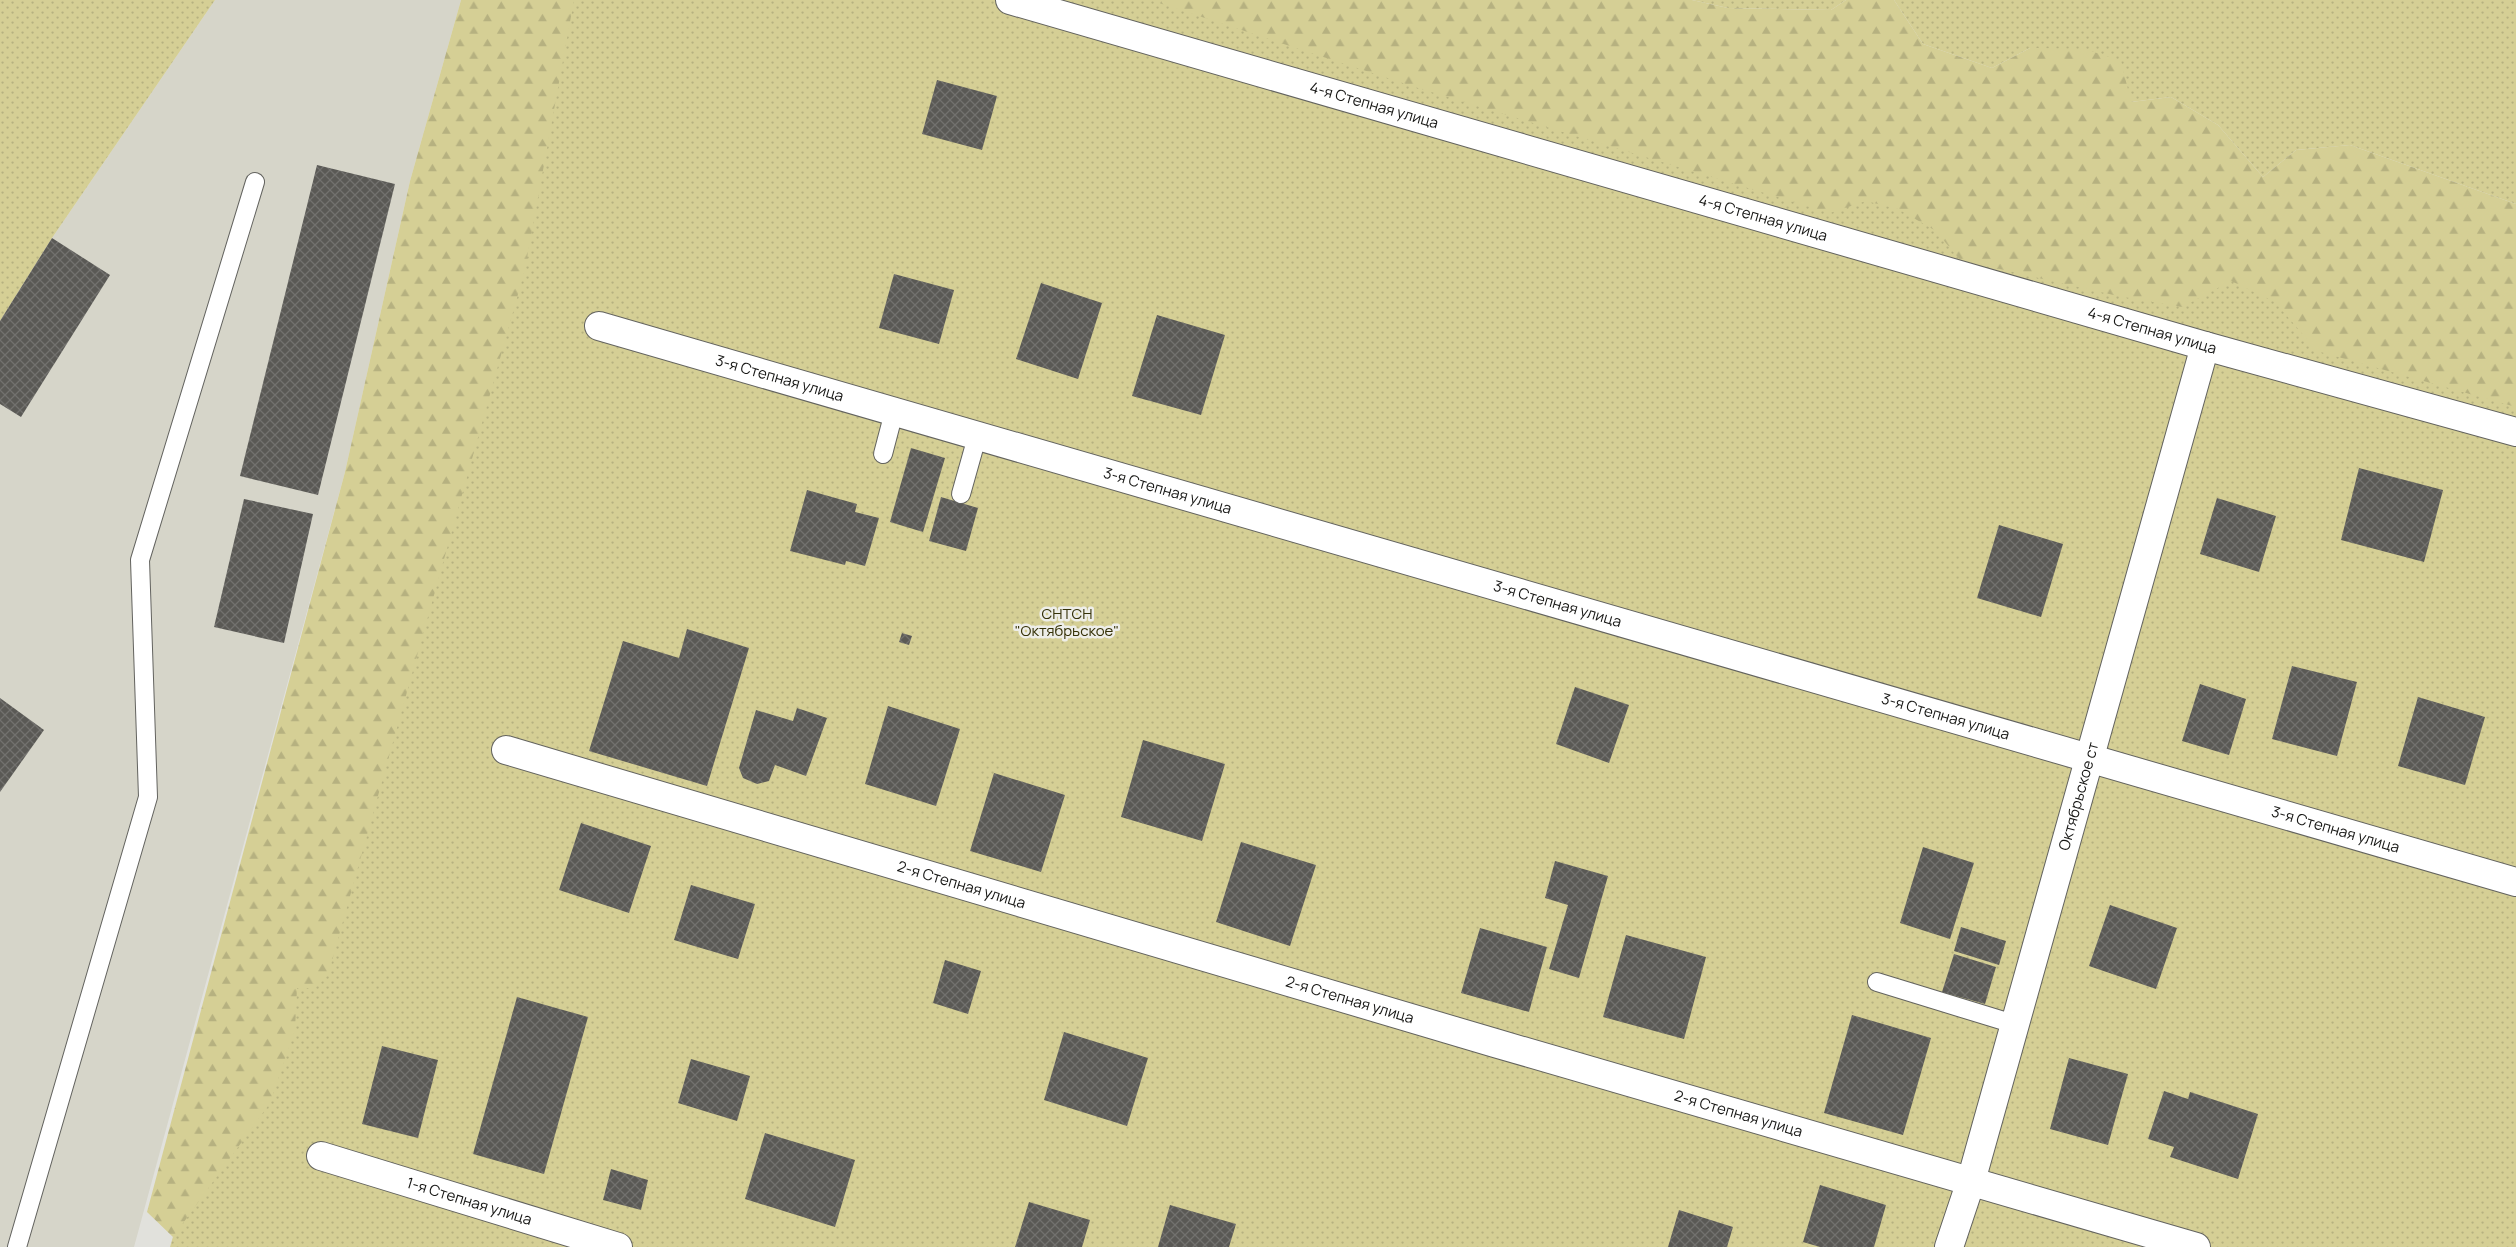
<svg xmlns="http://www.w3.org/2000/svg" width="2516" height="1247" font-family="Manrope,sans-serif">
  <style>
    .built { fill: #d6d5c9 }
    .green { fill: url(#green-dots) }
    .forest { fill: url(#forest-firs) }
    .building { fill: url(#building-cross-hatch) }
    .lines { fill: none; stroke-linecap: round; stroke-linejoin: round }
    .service-casing { stroke: #63635f; stroke-width: 20 }
    .minor-casing { stroke: #63635f; stroke-width: 30 }
    .service { stroke: #fff; stroke-width: 18 }
    .minor { stroke: #fff; stroke-width: 28 }
    .labels { text-anchor: middle; stroke-width: 5; stroke-linejoin: round; paint-order: stroke }
    .street-label { font-size: 15px; fill: #161614; stroke: #eeeee9 }
    .park-label { font-size: 15px; fill: #353107; stroke: #eeeee9 }
  </style>
  <defs>
    <pattern id="green-dots" width="8" height="8" patternUnits="userSpaceOnUse" patternTransform="scale(1.25)"><rect width="8" height="8" fill="#d5cf95"/><path d="M2 2h.1M6 6h.1" fill="none" stroke="#b6b180" stroke-width="1.8" stroke-linecap="round"/></pattern>
    <pattern id="forest-firs" width="22" height="20" patternUnits="userSpaceOnUse" patternTransform="scale(1.25)"><rect width="22" height="20" fill="#d5cf95"/><path d="M5 1l3.5 6h-7zM16 11l3.5 6h-7z" fill="#b6b180"/></pattern>
    <pattern id="building-cross-hatch" width="8" height="8" patternUnits="userSpaceOnUse" patternTransform="scale(1.25)"><rect width="8" height="8" fill="#5a5955"/><path d="M0 0l8 8M0 8l8-8" fill="none" stroke="#72716e"/></pattern>
  </defs>
  <rect width="100%" height="100%" fill="#e1e1dc"/>
  <path class="built" d="M215,0H461L410,181L345,472L134,1247H0V321L52,238Z"/>
  <g class="green">
    <path d="M0,0H215L52,238L0,321Z"/>
    <path d="M533,0H1202L2516,353V1247H170Z"/>
    <path d="M1692,0H1846L1831,10L1728,8Z"/>
    <path d="M1894,0H2516V204L2350,145L2296,150L2263,177L2218,125L2171,97L2131,102L2030,48L1992,68L1923,44Z"/>
  </g>
  <g class="forest">
    <path d="M461,0H574L525,269L328,975L315,988H297L295,1030L270,1103L173,1237L147,1212L345,472L410,181Z"/>
    <path d="M1150,0H1692L1728,8L1831,10L1846,0H1894L1923,44L1992,68L2030,48L2085,49L2121,61L2131,102L2171,97L2218,125L2263,177L2296,150L2350,145L2516,204V407L2317,351L2275,302L2231,281L2182,307L2118,296L1960,260L1936,231L1898,209L1866,201L1830,213L1418,88Z"/>
  </g>
  <g class="building">
    <path d="M937,80L997,96L982,150L922,134Z"/>
    <path d="M317,165L395,184L318,495L240,476Z"/>
    <path d="M52,238L110,275L21,417L0,404V321Z"/>
    <path d="M894,274L954,290L939,344L879,328Z"/>
    <path d="M1041,283L1102,303L1078,379L1016,359Z"/>
    <path d="M1157,315L1225,335L1201,415L1132,396Z"/>
    <path d="M911,448L945,458L923,532L890,522Z"/>
    <path d="M2359,468L2443,490L2424,562L2341,540Z"/>
    <path d="M807,490L857,504L855,512L879,518L865,566L846,561L845,565L790,551Z"/>
    <path d="M941,497L978,508L966,551L929,541Z"/>
    <path d="M2217,498L2276,516L2259,572L2200,554Z"/>
    <path d="M244,499L313,514L284,643L214,627Z"/>
    <path d="M1999,525L2063,544L2041,617L1977,598Z"/>
    <path d="M687,629L749,648L707,786L589,751L623,641L679,658Z"/>
    <path d="M902,633L912,636L909,645L899,642Z"/>
    <path d="M2292,666L2357,682L2337,756L2272,739Z"/>
    <path d="M2200,684L2246,699L2229,755L2182,741Z"/>
    <path d="M1575,687L1629,705L1609,763L1556,744Z"/>
    <path d="M2418,697L2485,717L2465,785L2398,766Z"/>
    <path d="M0,698L44,730L0,792Z"/>
    <path d="M888,706L960,729L936,806L865,784Z"/>
    <path d="M797,708L827,718L806,776L775,765L769,781L757,784L743,778L739,768L756,710L793,721Z"/>
    <path d="M1143,740L1225,764L1202,841L1121,817Z"/>
    <path d="M994,773L1065,795L1041,872L970,851Z"/>
    <path d="M581,823L651,846L629,913L559,890Z"/>
    <path d="M1241,842L1316,865L1290,946L1216,922Z"/>
    <path d="M1923,847L1974,863L1950,939L1900,923Z"/>
    <path d="M1555,861L1608,876L1579,978L1549,969L1568,905L1545,898Z"/>
    <path d="M691,885L755,904L738,959L674,940Z"/>
    <path d="M2110,905L2177,928L2156,989L2089,966Z"/>
    <path d="M1961,927L2006,941L1999,965L1954,951Z"/>
    <path d="M1480,928L1547,947L1529,1012L1461,993Z"/>
    <path d="M1626,935L1706,957L1684,1039L1603,1017Z"/>
    <path d="M1954,954L1996,967L1985,1004L1942,992Z"/>
    <path d="M945,960L981,971L968,1014L933,1003Z"/>
    <path d="M517,997L588,1017L544,1174L473,1154Z"/>
    <path d="M1852,1015L1931,1038L1903,1135L1824,1113Z"/>
    <path d="M1064,1032L1148,1058L1127,1126L1044,1100Z"/>
    <path d="M382,1046L438,1060L418,1138L362,1124Z"/>
    <path d="M2069,1058L2128,1074L2108,1145L2050,1129Z"/>
    <path d="M691,1059L750,1076L737,1121L678,1103Z"/>
    <path d="M2164,1091L2188,1099L2190,1092L2258,1114L2238,1179L2170,1157L2174,1147L2148,1139Z"/>
    <path d="M765,1133L855,1160L835,1227L745,1199Z"/>
    <path d="M611,1169L648,1180L641,1210L603,1200Z"/>
    <path d="M1820,1185L1886,1205L1874,1247H1820L1803,1242Z"/>
    <path d="M1029,1202L1090,1220L1082,1247H1015Z"/>
    <path d="M1170,1205L1236,1224L1229,1247H1158Z"/>
    <path d="M1679,1210L1733,1227L1727,1247H1668Z"/>
  </g>
  <g class="lines">
    <defs>
      <g id="service">
        <path d="M883,454L894,412"/>
        <path d="M961,494L977,437"/>
        <path d="M1877,982L2014,1024"/>
        <path d="M17,1247L148,797L140,560L255,182"/>
      </g>
      <g id="minor">
        <path id="s1" d="M1010,0L2205,346L2516,432"/>
        <path id="s2" d="M599,326L2516,882"/>
        <path id="s3" d="M506,750L1495,1043L2196,1247"/>
        <path id="s4" d="M321,1156L618,1247"/>
        <path id="s5" d="M1949,1247L1971,1181L2205,346"/>
      </g>
    </defs>
    <use href="#service" class="service-casing"/>
    <use href="#minor" class="minor-casing"/>
    <use href="#service" class="service"/>
    <use href="#minor" class="minor"/>
  </g>
  <g class="labels">
    <g class="street-label">
      <text dy="5" stroke="none"><textPath href="#s1" startOffset="379">4-я Степная улица</textPath></text>
      <text dy="5" stroke="none"><textPath href="#s1" startOffset="784">4-я Степная улица</textPath></text>
      <text dy="5" stroke="none"><textPath href="#s1" startOffset="1189">4-я Степная улица</textPath></text>
      <text dy="5" stroke="none"><textPath href="#s2" startOffset="188">3-я Степная улица</textPath></text>
      <text dy="5" stroke="none"><textPath href="#s2" startOffset="592">3-я Степная улица</textPath></text>
      <text dy="5" stroke="none"><textPath href="#s2" startOffset="998">3-я Степная улица</textPath></text>
      <text dy="5" stroke="none"><textPath href="#s2" startOffset="1402">3-я Степная улица</textPath></text>
      <text dy="5" stroke="none"><textPath href="#s5" startOffset="469">Октябрьское ст</textPath></text>
      <text dy="5" stroke="none"><textPath href="#s2" startOffset="1808">3-я Степная улица</textPath></text>
      <text dy="5" stroke="none"><textPath href="#s3" startOffset="475">2-я Степная улица</textPath></text>
      <text dy="5" stroke="none"><textPath href="#s3" startOffset="880">2-я Степная улица</textPath></text>
      <text dy="5" stroke="none"><textPath href="#s3" startOffset="1285">2-я Степная улица</textPath></text>
      <text dy="5" stroke="none"><textPath href="#s4" startOffset="155">1-я Степная улица</textPath></text>
    </g>
    <g class="park-label">
      <text x="1067" y="619">СНТСН<tspan x="1067" dy="17">"Октябрьское"</tspan></text>
    </g>
  </g>
</svg>
